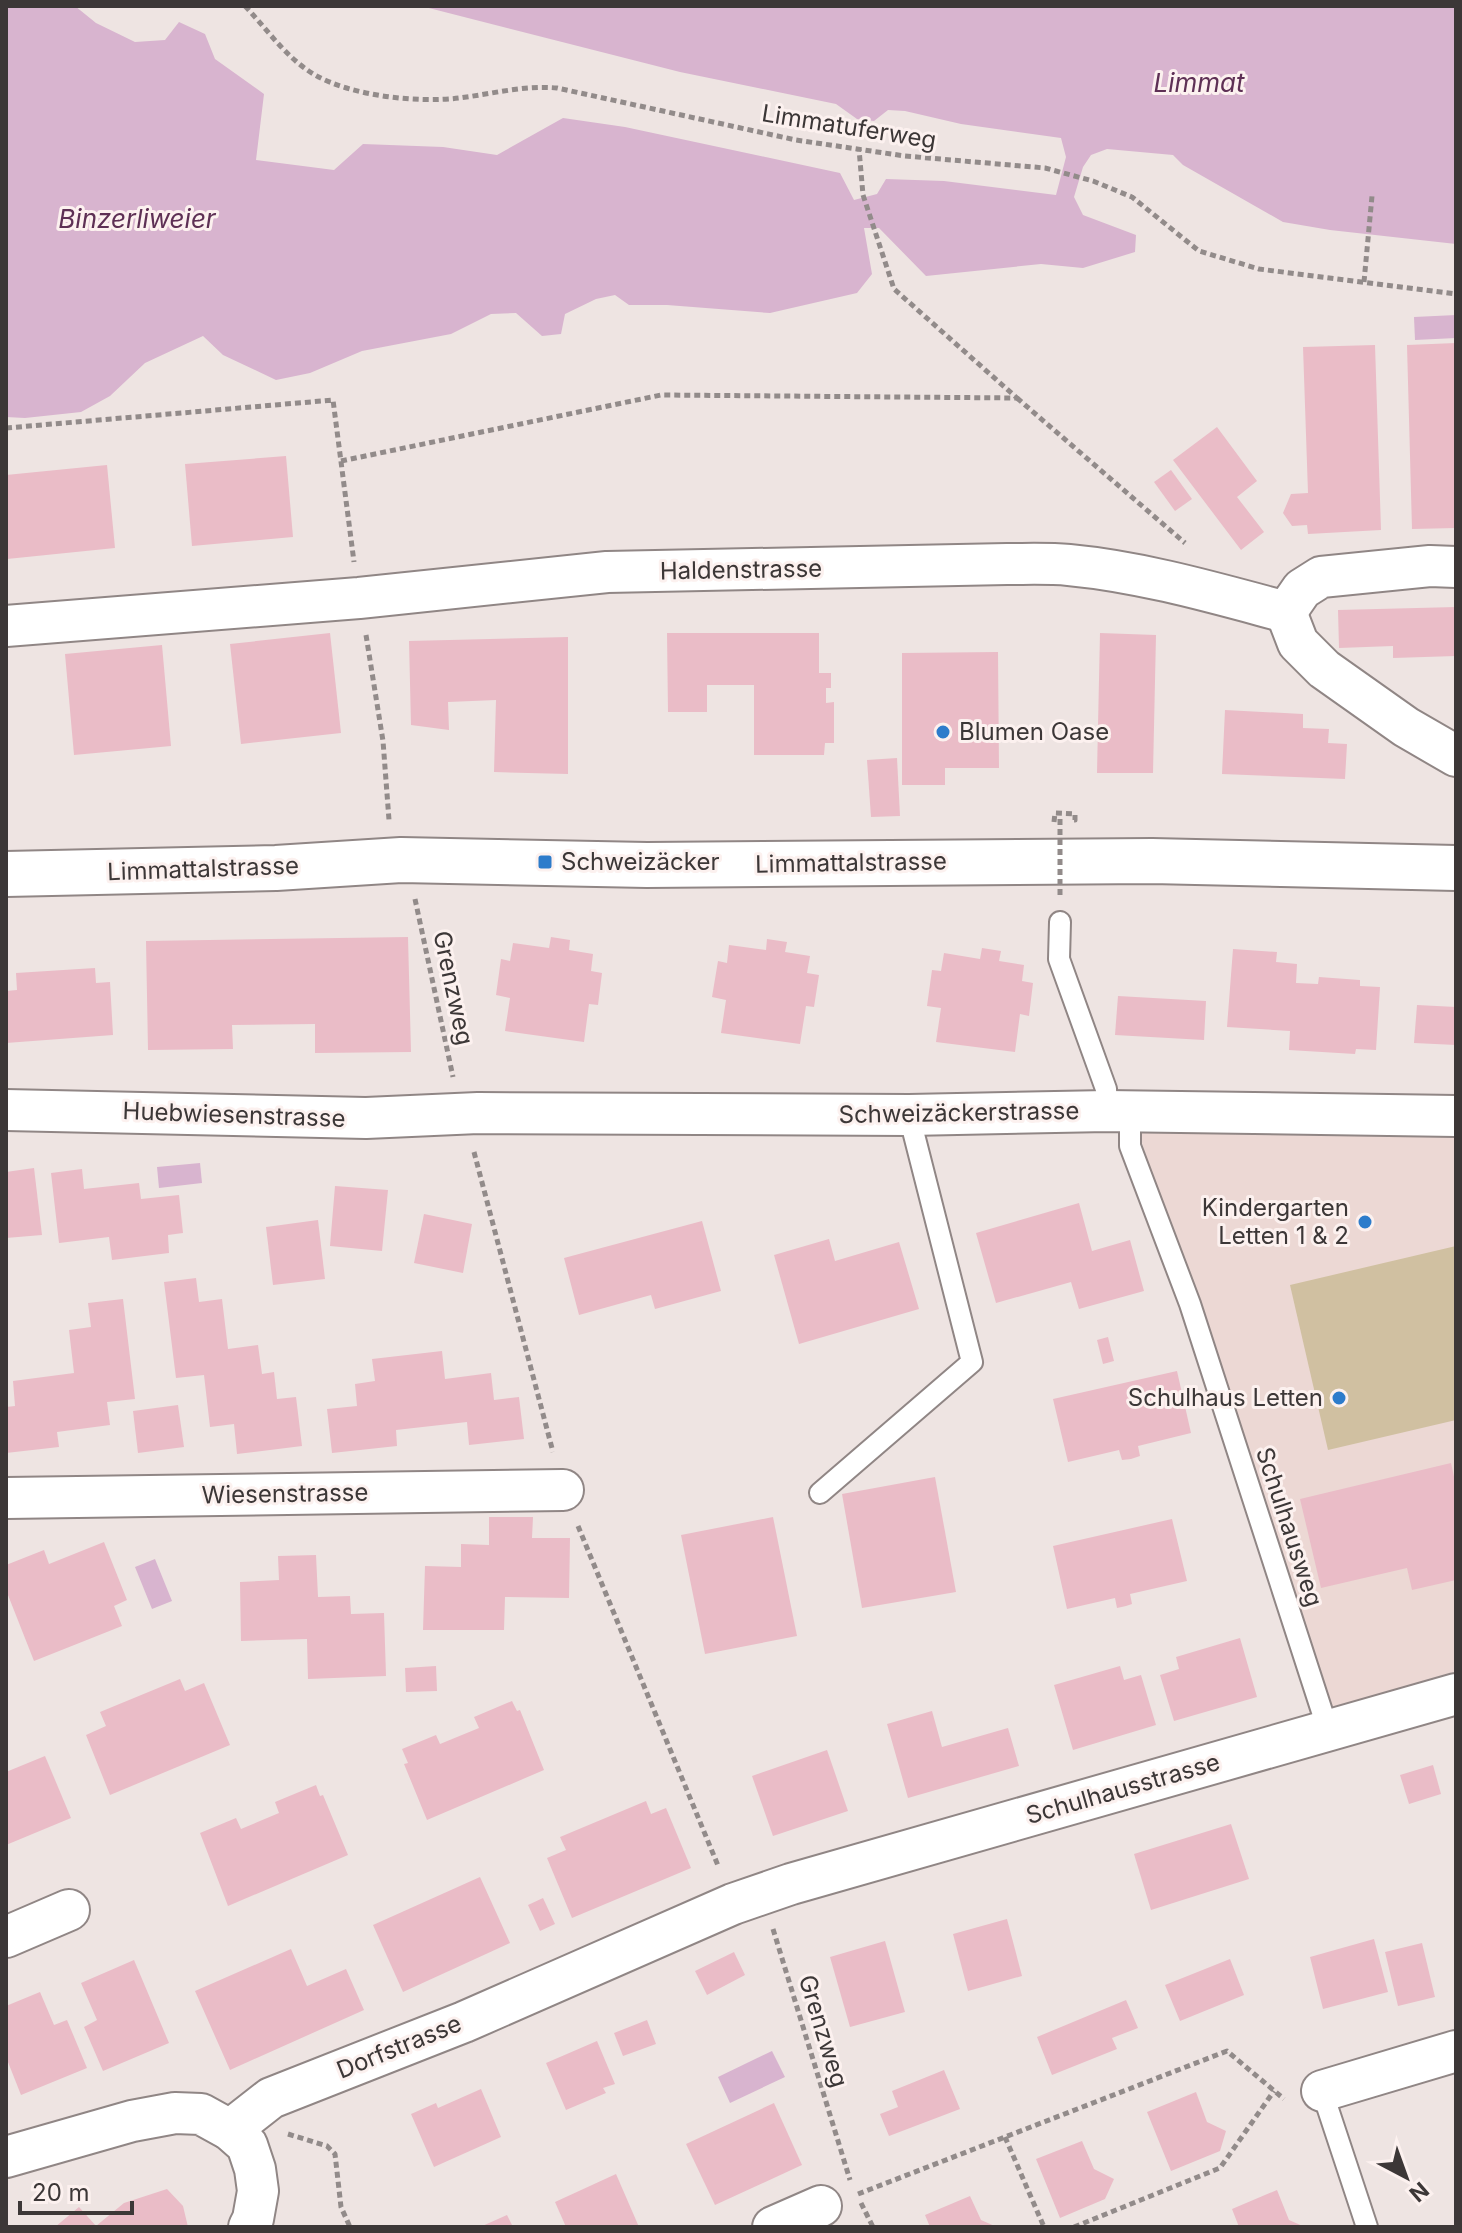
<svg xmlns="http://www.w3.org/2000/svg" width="1462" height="2233" font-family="Inter,sans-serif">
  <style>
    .built { fill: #ecd8d4 }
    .green { fill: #d0c0a1 }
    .water { fill: #d8b4cf }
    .building { fill: #eabcc7 }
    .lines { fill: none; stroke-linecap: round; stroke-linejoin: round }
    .lane-casing { stroke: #908685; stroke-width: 24 }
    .street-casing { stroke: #908685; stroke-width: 44 }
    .secondary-casing { stroke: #908685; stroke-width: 48 }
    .path { stroke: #928b8a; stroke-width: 5; stroke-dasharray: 6 4; stroke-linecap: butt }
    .lane { stroke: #fff; stroke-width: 20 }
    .street { stroke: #fff; stroke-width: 40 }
    .secondary { stroke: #fff; stroke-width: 44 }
    .path-bridge { stroke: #928b8a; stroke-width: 5; stroke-dasharray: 6 4; stroke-linecap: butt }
    .poi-dot { fill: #2d7ccb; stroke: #fcf1ef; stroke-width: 3 }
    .labels { text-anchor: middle; stroke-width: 6; stroke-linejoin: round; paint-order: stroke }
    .street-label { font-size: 24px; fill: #3c3737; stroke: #fcf1ef }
    .poi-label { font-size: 24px; fill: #3c3737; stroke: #fcf1ef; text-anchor: start }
    .water-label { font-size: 26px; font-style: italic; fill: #5e3055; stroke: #fcf1ef }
  </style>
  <rect width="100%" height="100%" fill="#eee4e2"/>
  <path class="built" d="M1136,1124H1456V1671L1321,1712Z"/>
  <path class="green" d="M1456,1246V1420L1328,1450L1290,1285Z"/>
  <g class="water">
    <path d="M6,6H75L96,23L135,42L165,40L179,22L205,34L215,59L264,94L256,160L334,170L363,144L443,147L497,155L563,118L625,127L840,173L854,200L877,194L886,179L944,181L1056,195L1066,157L1061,138L961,124L905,111L888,110L874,121L857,119L836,104L680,72L421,6H1456V244L1330,230L1283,222L1183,165L1173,155L1107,149L1091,155L1083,167L1074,197L1083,215L1136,235L1135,252L1083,268L1041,264L926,276L879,228H864L872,274L857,293L770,313L667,305H629L615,295L596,299L565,314L561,334L542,336L516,313L491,314L451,334L362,351L310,373L276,380L223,355L203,336L145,363L110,396L81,412L25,418L6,417Z"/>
    <path d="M1456,315V338L1415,340L1414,317Z"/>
    <path d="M200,1163L202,1183L159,1188L157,1167Z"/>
    <path d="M155,1559L172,1601L152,1609L135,1567Z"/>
    <path d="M772,2051L785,2077L730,2103L718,2077Z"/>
  </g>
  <g class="building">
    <path d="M1456,343V528L1412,529L1407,345Z"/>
    <path d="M1375,345L1381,530L1308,534L1307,525L1292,526L1283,513L1291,494L1308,493L1303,347Z"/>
    <path d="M1217,427L1257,481L1237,497L1264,532L1241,550L1173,460Z"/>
    <path d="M286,456L293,537L192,546L185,464Z"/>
    <path d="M107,465L115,548L7,559L6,475Z"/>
    <path d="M1171,470L1192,499L1175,511L1154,482Z"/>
    <path d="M1456,607V656L1393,658V646L1339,648L1338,610Z"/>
    <path d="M330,633L341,733L241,744L230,644Z"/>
    <path d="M667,633H819V673H831V688H826V703L834,702V743H825L824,755H754V685H707V712H668Z"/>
    <path d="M1100,633L1156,635L1153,773H1097Z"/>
    <path d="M568,637V774L494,772L496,700L448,702L449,730L411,725L409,641Z"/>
    <path d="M162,645L171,746L74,755L65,654Z"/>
    <path d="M998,652L999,768H945V785H902V653Z"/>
    <path d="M1225,710L1303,714V728L1329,729L1328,743L1347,744L1345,779L1222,774Z"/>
    <path d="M897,758L900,816L871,817L867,760Z"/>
    <path d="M408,937L411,1052L315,1053V1024L232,1025L233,1049L148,1050L146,941Z"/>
    <path d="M551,937L570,940L569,950L593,954L591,971L602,973L598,1005L589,1004L584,1042L505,1031L510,998L496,995L501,959L510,961L513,943L549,948Z"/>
    <path d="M767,939L787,942L785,952L810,956L807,973L819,975L814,1007L806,1006L800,1044L721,1033L726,1000L712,997L718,961L727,963L729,945L766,950Z"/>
    <path d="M982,948L1001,951L999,961L1024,965L1022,981L1033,983L1029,1016L1020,1014L1015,1052L936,1042L941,1008L927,1006L932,970L941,971L944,953L980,959Z"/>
    <path d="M1233,949L1277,952L1276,962L1297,964L1296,983L1318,984L1319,977L1360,980V986L1380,987L1376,1050L1356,1049L1355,1054L1289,1050L1290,1031L1227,1027Z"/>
    <path d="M95,968L96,983L110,982L113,1035L6,1043V991L17,990L16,973Z"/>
    <path d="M1118,996L1206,1001L1204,1040L1115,1035Z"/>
    <path d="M1417,1005L1456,1007V1045L1414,1043Z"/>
    <path d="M34,1168L42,1235L6,1238V1172Z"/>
    <path d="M82,1169L84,1189L139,1183L141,1199L179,1195L183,1233L168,1235L169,1253L112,1260L109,1237L59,1243L51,1173Z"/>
    <path d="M335,1186L388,1190L382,1251L330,1246Z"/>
    <path d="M1079,1203L1092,1251L1130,1240L1144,1291L1079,1309L1071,1282L996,1303L976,1233Z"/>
    <path d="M424,1214L472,1224L463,1273L414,1263Z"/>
    <path d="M318,1220L325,1279L273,1285L266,1227Z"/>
    <path d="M702,1221L721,1291L655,1309L651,1295L579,1315L564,1258Z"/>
    <path d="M829,1239L835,1261L899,1242L919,1309L799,1344L774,1255Z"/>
    <path d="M196,1278L199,1302L222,1299L228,1349L258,1345L262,1374L274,1372L277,1399L296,1397L302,1446L237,1454L234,1424L210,1427L204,1375L176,1378L164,1282Z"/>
    <path d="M123,1299L135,1399L107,1402L110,1425L57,1432L59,1447L6,1453V1407L15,1406L13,1381L74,1373L69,1330L91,1327L88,1303Z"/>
    <path d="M1108,1337L1114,1361L1103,1364L1097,1340Z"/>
    <path d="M442,1351L445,1379L491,1373L494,1400L519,1397L524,1439L469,1445L467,1422L396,1430L397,1446L332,1453L327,1409L357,1406L355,1384L375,1381L372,1359Z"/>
    <path d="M1177,1371L1191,1433L1138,1446L1140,1456L1131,1459L1122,1460L1119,1450L1068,1462L1053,1399Z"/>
    <path d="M178,1405L184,1447L138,1453L133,1411Z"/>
    <path d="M1451,1463L1456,1486V1580L1412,1590L1407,1568L1321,1588L1300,1499Z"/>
    <path d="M935,1477L956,1592L862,1608L842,1494Z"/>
    <path d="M489,1517H533L532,1538H570L569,1598L505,1597L504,1630H423L425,1566L461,1567V1544L489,1545Z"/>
    <path d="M773,1517L797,1636L705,1654L681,1535Z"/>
    <path d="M1172,1519L1187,1581L1130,1594L1132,1604L1126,1606L1117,1608L1115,1598L1067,1609L1053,1546Z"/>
    <path d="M104,1542L127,1600L114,1606L122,1626L34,1661L6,1590V1565L44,1550L49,1564Z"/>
    <path d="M316,1555L318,1597L350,1596L351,1614L384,1613L386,1676L308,1679L307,1639L241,1641L240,1582L279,1580L278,1556Z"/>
    <path d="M1240,1638L1257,1697L1174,1721L1160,1675L1179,1669L1176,1657Z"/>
    <path d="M436,1666L437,1691L406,1692L405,1668Z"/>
    <path d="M1120,1666L1124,1680L1141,1675L1156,1725L1073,1750L1054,1685Z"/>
    <path d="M180,1679L185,1691L204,1683L230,1745L110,1795L86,1735L106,1726L100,1712Z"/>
    <path d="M512,1701L517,1711L520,1710L544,1770L427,1820L404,1764L408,1763L402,1749L436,1735L440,1744L479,1728L474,1717Z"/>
    <path d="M932,1711L942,1747L1008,1728L1019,1766L908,1798L887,1724Z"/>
    <path d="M827,1750L848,1811L773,1836L752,1776Z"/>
    <path d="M45,1756L71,1818L6,1845V1772Z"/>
    <path d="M1433,1765L1441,1794L1409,1804L1400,1775Z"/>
    <path d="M316,1785L320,1796L323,1795L348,1855L228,1906L200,1833L236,1818L241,1829L279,1813L275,1802Z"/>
    <path d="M646,1801L651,1814L666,1808L691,1868L572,1918L547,1858L566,1850L560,1837Z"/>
    <path d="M1231,1824L1249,1879L1151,1910L1134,1854Z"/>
    <path d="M480,1877L510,1943L403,1992L373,1925Z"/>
    <path d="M543,1898L555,1924L540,1931L528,1905Z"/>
    <path d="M1007,1919L1022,1976L968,1991L953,1934Z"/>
    <path d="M1374,1939L1388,1992L1323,2009L1310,1957Z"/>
    <path d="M885,1941L905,2012L850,2027L830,1957Z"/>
    <path d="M1422,1943L1435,1997L1398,2006L1385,1952Z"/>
    <path d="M291,1949L307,1986L346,1969L364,2010L230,2070L195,1991Z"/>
    <path d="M734,1952L745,1975L707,1995L695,1971Z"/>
    <path d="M1230,1959L1244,1995L1180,2021L1165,1985Z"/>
    <path d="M134,1960L169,2043L103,2071L84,2027L97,2020L81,1983Z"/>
    <path d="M40,1992L54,2025L67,2020L87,2068L21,2095L6,2057V2006Z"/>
    <path d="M1126,2000L1138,2028L1112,2038L1117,2049L1052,2075L1037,2037Z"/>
    <path d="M647,2020L656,2044L623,2056L614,2033Z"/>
    <path d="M597,2041L615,2084L603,2088L606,2093L566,2110L546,2063Z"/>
    <path d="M944,2070L960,2109L889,2136L880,2114L898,2107L892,2091Z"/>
    <path d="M481,2089L501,2137L434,2167L411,2114L436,2103L438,2108Z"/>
    <path d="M1196,2092L1207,2122L1226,2131L1220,2151L1171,2171L1147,2112Z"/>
    <path d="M774,2103L802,2165L715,2205L686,2144Z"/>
    <path d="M1082,2141L1094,2169L1114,2179L1105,2199L1060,2218L1036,2159Z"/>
    <path d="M616,2174L639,2227H566L555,2202Z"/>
    <path d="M167,2189L183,2206L188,2227H55L79,2207L96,2226L124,2203Z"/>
    <path d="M1277,2190L1289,2220L1305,2227H1239L1232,2209Z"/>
    <path d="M970,2196L981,2220L997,2227H930L925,2215Z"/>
    <path d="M507,2215L513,2227H480Z"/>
  </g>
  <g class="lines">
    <defs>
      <g id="lane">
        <path d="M1060,922L1059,959L1106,1089L1107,1111"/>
        <path d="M1130,1112V1146L1190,1304L1328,1730"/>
        <path d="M820,1493L972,1362L909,1115"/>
        <path d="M1322,2091L1367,2227"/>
      </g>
      <g id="street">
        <path d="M1286,612L1298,643L1324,669L1406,727L1456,756"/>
        <path d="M6,626L359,598L607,572L1007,564C1027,564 1048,563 1069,565C1143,572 1215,593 1286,612L1302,589L1321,577L1430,566L1456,567"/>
        <path d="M6,1110L366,1118L478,1113L909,1115L1107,1111L1456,1116"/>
        <path d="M6,1498L563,1490"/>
        <path d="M6,1937L69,1910"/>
        <path d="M1322,2091L1456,2051"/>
        <path d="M230,2130L271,2098L464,2022L733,1904L791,1884L1456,1694"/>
        <path d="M6,2157L132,2121L175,2113L201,2114L230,2130L247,2145L255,2169L258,2191L253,2219L249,2227"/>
        <path d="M773,2227L821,2206"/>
      </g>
      <path id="secondary" d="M6,874L276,868L401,860L647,865L1152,861L1456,868"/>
    </defs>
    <use href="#lane" class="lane-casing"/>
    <use href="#street" class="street-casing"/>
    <use href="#secondary" class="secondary-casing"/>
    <g class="path">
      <path d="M245,6C267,29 286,58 315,75C352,96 417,103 459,98C492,94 524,85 557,88L796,140L905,156L1045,168L1093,181L1132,197L1199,251L1259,269L1456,294"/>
      <path d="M1364,282L1372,196"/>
      <path d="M1017,398L1185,543"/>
      <path d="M6,428L333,400L354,562"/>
      <path d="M341,461L661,395L1017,398L894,289L863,195L859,149"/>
      <path d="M366,635L383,741L389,820"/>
      <path d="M1054,822L1055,813L1075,814V820H1073"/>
      <path d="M415,899L453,1077"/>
      <path d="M474,1152L553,1452"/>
      <path d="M578,1526L719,1868"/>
      <path d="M773,1929L850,2180"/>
      <path d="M288,2134L327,2146L335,2154L341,2207L350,2227"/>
      <path d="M1005,2137L1044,2227"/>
      <path d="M858,2194L1227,2051L1284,2099"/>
      <path d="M861,2203L873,2227"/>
      <path d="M1074,2227L1220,2168L1274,2091"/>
    </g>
    <use href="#lane" class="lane"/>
    <use href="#street" class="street"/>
    <use href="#secondary" class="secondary"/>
    <path class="path-bridge" d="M1060,819V895"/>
  </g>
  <g class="poi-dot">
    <circle cx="943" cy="732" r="8"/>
    <rect x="537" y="854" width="16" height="16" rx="4"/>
    <circle cx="1365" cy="1222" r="8"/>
    <circle cx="1339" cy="1398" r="8"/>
  </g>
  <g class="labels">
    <g class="street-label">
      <text transform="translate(849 127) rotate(9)" y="8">Limmatuferweg</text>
      <text transform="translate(741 570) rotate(-1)" y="8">Haldenstrasse</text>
      <text transform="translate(851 863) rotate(-1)" y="8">Limmattalstrasse</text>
      <text transform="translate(203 869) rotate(-2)" y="8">Limmattalstrasse</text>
      <text transform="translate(453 988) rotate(78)" y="8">Grenzweg</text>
      <text transform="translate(959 1113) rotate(-1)" y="8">Schweizäckerstrasse</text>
      <text transform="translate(234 1115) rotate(2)" y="8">Huebwiesenstrasse</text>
      <text transform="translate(285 1494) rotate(-1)" y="8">Wiesenstrasse</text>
      <text transform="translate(1289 1527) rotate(72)" y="8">Schulhausweg</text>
      <text transform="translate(1123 1789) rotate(-16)" y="8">Schulhausstrasse</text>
      <text transform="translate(823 2031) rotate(73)" y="8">Grenzweg</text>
      <text transform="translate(399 2047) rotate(-22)" y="8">Dorfstrasse</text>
    </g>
    <g class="poi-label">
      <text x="959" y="740">Blumen Oase</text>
      <text x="561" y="870">Schweizäcker</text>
      <text x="1349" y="1216" text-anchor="end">Kindergarten<tspan x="1349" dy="28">Letten 1 &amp; 2</tspan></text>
      <text x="1323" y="1406" text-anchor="end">Schulhaus Letten</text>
    </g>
    <g class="water-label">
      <text x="1199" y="92">Limmat</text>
      <text x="137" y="228">Binzerliweier</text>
    </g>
  </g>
  <rect width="1462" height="2233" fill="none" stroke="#3c3737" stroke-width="16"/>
  <g transform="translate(1406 2177) rotate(139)" stroke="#fcf1ef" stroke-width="6" paint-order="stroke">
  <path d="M0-6L14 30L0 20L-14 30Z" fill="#3c3737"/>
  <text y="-12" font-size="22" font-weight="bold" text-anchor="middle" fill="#3c3737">N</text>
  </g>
  <path d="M20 2201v12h112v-12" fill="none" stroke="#3c3737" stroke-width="4"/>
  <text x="32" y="2201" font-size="24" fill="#3c3737" stroke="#fcf1ef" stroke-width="6" paint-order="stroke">20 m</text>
</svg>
